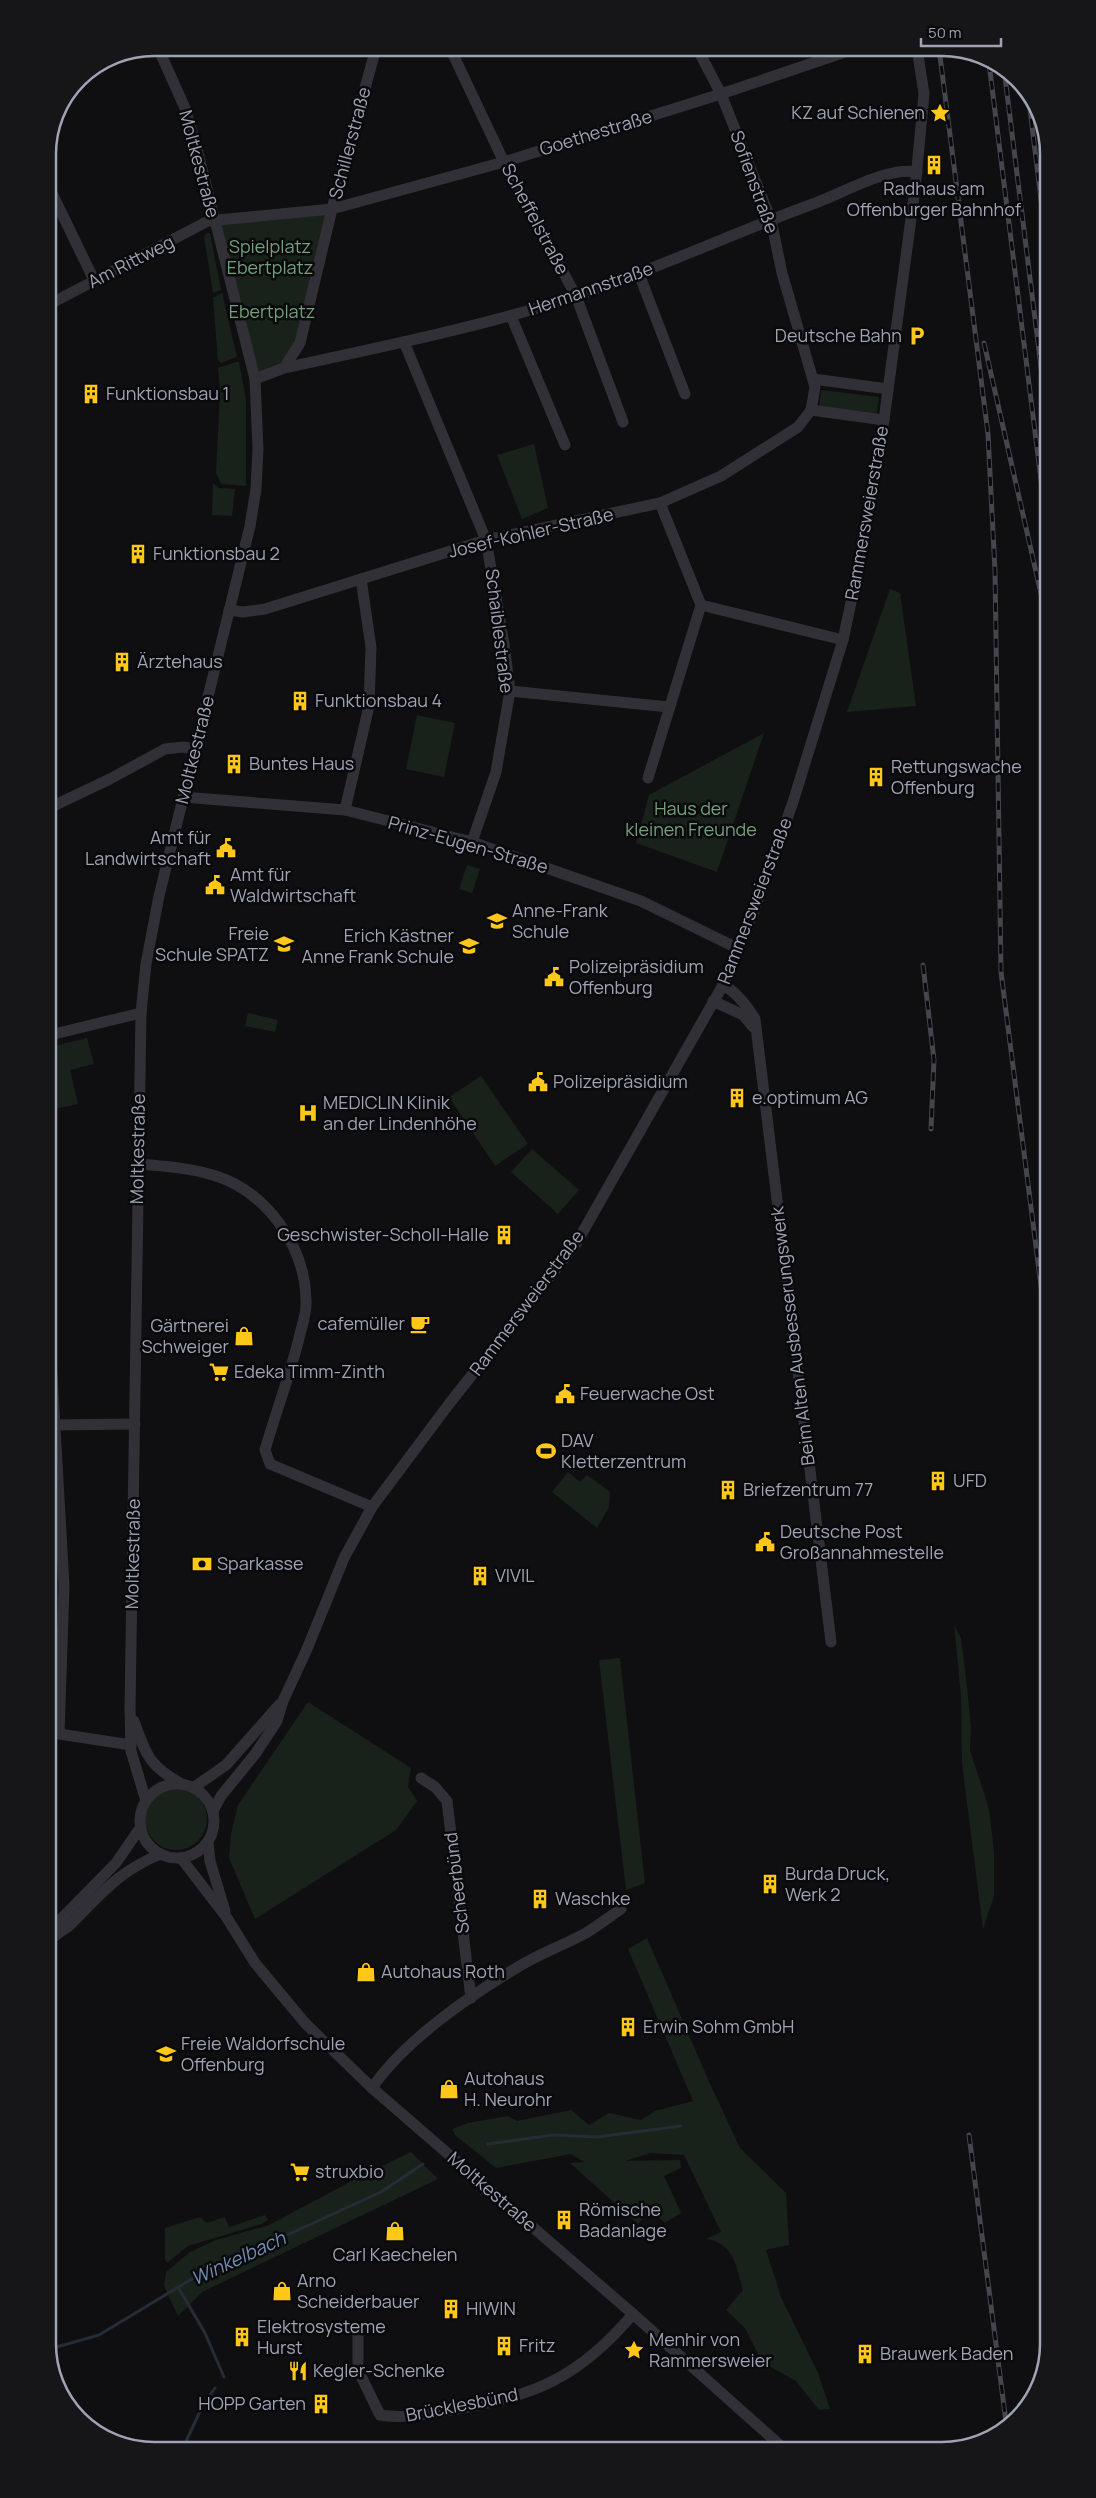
<svg xmlns="http://www.w3.org/2000/svg" width="1096" height="2498" font-family="Manrope,sans-serif">
  <style>
    .green { fill: #19211b }
    .lines { fill: none; stroke-linecap: round; stroke-linejoin: round }
    .stream { stroke: #252c35; stroke-width: 3 }
    .minor { stroke: #303036; stroke-width: 11 }
    .rail-casing { stroke: #45464d; stroke-width: 5 }
    .rail { stroke: #0a0a0c; stroke-width: 3; stroke-dasharray: 9; stroke-linecap: butt }
    .labels { text-anchor: middle; stroke-width: 5; stroke-linejoin: round; paint-order: stroke }
    .poi-label { font-size: 18px; fill: #9fa3b3; stroke: #0a0a0c; text-anchor: start }
    .street-label { font-size: 18px; fill: #9fa3b3; stroke: #0a0a0c }
    .park-label { font-size: 18px; fill: #73a07b; stroke: #0a0a0c }
    .water-label { font-size: 19px; font-style: italic; fill: #718eb3; stroke: #0a0a0c }
    .rim { fill: none; stroke: #9fa3b3; stroke-width: 2.5 }
  </style>
  <rect width="100%" height="100%" fill="#0f0f11"/>
  <g class="green">
    <path d="M332,209L300,343L284,368L255,379L221,220Z"/>
    <path d="M207,233H210L221,290L213,293L204,236Z"/>
    <path d="M222,293L237,357L221,363L218,360L213,298Z"/>
    <path d="M236,362H239L246,400V486L221,484L216,473L220,392L218,368Z"/>
    <path d="M821,390L879,397L877,413L819,407Z"/>
    <path d="M534,444L548,508L522,519L497,455Z"/>
    <path d="M213,483L219,488L235,489L232,516L212,515Z"/>
    <path d="M890,589L900,593L916,706L847,712Z"/>
    <path d="M417,715L455,723L444,777L406,769Z"/>
    <path d="M764,733L717,872L636,843L649,795Z"/>
    <path d="M467,865L480,869L472,893L459,889Z"/>
    <path d="M248,1013L278,1020L275,1032L245,1026Z"/>
    <path d="M87,1038L94,1064L70,1070L78,1104L50,1110V1047Z"/>
    <path d="M481,1076L528,1144L495,1166L449,1097Z"/>
    <path d="M532,1149L579,1190L558,1214L511,1172Z"/>
    <path d="M568,1472L580,1482L587,1475L610,1492L609,1507L597,1528L552,1492Z"/>
    <path d="M954,1625L961,1638L967,1687L971,1727L970,1750L989,1809L994,1852V1896L983,1929L962,1763L961,1696Z"/>
    <path d="M620,1658L645,1883L626,1890L599,1660Z"/>
    <path d="M308,1702L411,1768L408,1787L417,1801L396,1830L255,1919L229,1858L231,1834L238,1805Z"/>
    <circle cx="176" cy="1819" r="31"/>
    <path d="M647,1938L711,2086L740,2148L786,2193L789,2245L766,2250L781,2297L818,2373L830,2409L819,2410L796,2381L762,2362L745,2328L726,2310L743,2290C736,2266 734,2243 706,2239L721,2232L684,2155L650,2153L625,2161L680,2160L681,2168L664,2176L681,2213L665,2223L650,2210L638,2224L570,2163L584,2162L571,2154L496,2168L455,2135L452,2129L468,2123L507,2116L517,2121L571,2110L589,2125L609,2113L641,2120L655,2111L693,2101L628,1949Z"/>
    <path d="M411,2152L438,2179L202,2292L178,2316L164,2286L166,2272L190,2252L216,2240L269,2225L365,2174Z"/>
    <path d="M265,2215L268,2220L262,2224L188,2246L167,2263L165,2260V2228L200,2217L207,2223L225,2217L229,2227Z"/>
  </g>
  <g class="lines">
    <g class="stream">
      <path d="M488,2144L553,2135L597,2137L681,2126"/>
      <path d="M178,2287L205,2333L224,2377"/>
      <path d="M53,2348L99,2335L195,2277L381,2192L423,2164"/>
      <path d="M182,2450L203,2405L215,2388"/>
    </g>
    <g class="minor">
      <path d="M450,48L504,162L576,296L623,422"/>
      <path d="M48,185L94,280"/>
      <path d="M639,274L685,394"/>
      <path d="M48,305L208,221L332,209L504,162L721,94L857,48"/>
      <path d="M511,316L565,445"/>
      <path d="M404,342L486,540L504,644L510,691L496,772L472,842"/>
      <path d="M284,368L300,343L332,209L376,48"/>
      <path d="M255,379L284,368C381,347 479,327 574,297C654,270 731,234 810,205C840,195 887,166 917,172"/>
      <path d="M813,379L888,389"/>
      <path d="M811,410L884,420"/>
      <path d="M660,503L701,605L843,640"/>
      <path d="M229,610L243,612L265,609L486,540L660,503L721,476L798,427L811,410L815,387L782,273L771,220L721,94L697,48"/>
      <path d="M510,691L669,707"/>
      <path d="M648,778L701,605"/>
      <path d="M183,797L345,810L472,842L641,901L739,949"/>
      <path d="M49,808L110,779L165,749L183,747L195,749"/>
      <path d="M345,810L369,706L371,647L361,579"/>
      <path d="M723,985C737,992 747,1006 755,1019L831,1642"/>
      <path d="M713,1001L743,1015L753,1027"/>
      <path d="M50,1035L141,1013"/>
      <path d="M138,1164C162,1166 190,1168 213,1175C266,1191 305,1245 306,1300C307,1311 303,1323 300,1334C291,1373 276,1411 265,1450L270,1464L372,1507"/>
      <path d="M51,1356L64,1586L59,1734"/>
      <path d="M51,1425L135,1424"/>
      <path d="M134,1721C146,1755 149,1766 182,1784"/>
      <path d="M53,1733L131,1745"/>
      <path d="M421,1778L435,1787L447,1801L471,1998"/>
      <circle cx="177" cy="1821" r="37"/>
      <path d="M193,1788L226,1765L280,1704"/>
      <path d="M146,1801L131,1751L130,1708L141,1013L146,964L159,896L250,526L256,489L258,449L255,379L197,149L185,108L158,48"/>
      <path d="M213,1811L221,1796L256,1753L277,1721L283,1701L307,1649L344,1558L372,1507L449,1404L577,1242L723,985L754,911L793,802L843,640L857,574L884,420L915,189L924,94L917,48"/>
      <path d="M208,1842L210,1861L225,1911"/>
      <path d="M181,1858L227,1918L255,1963L305,2023L372,2088L633,2314L781,2446"/>
      <path d="M55,1935L56,1924L116,1863L140,1828"/>
      <path d="M53,1938C58,1932 66,1929 71,1924C101,1894 120,1870 161,1854"/>
      <path d="M372,2088C404,2041 469,1996 518,1967C539,1954 564,1945 586,1933C598,1926 609,1917 621,1909"/>
      <path d="M358,2333V2370L380,2415C405,2419 428,2414 452,2410C533,2397 579,2378 633,2314"/>
    </g>
    <defs>
      <g id="rail">
        <path d="M939,48L988,434L995,571L1001,972L1046,1325"/>
        <path d="M989,63L1044,504"/>
        <path d="M1004,69L1043,383"/>
        <path d="M1029,101L1043,216"/>
        <path d="M984,343L1044,607"/>
        <path d="M923,965L934,1060L931,1129"/>
        <path d="M969,2135L1006,2422"/>
      </g>
    </defs>
    <use href="#rail" class="rail-casing"/>
    <use href="#rail" class="rail"/>
  </g>
  <defs>
    <symbol id="sight-bare" viewBox="-9 -9 18 18"><path d="M0-6L1.8-2.2L6-1.7L2.9 1.2L3.7 5.4L0 3.3L-3.7 5.4L-2.9 1.2L-6-1.7L-1.8-2.2Z" fill="#ffc819" stroke="#0a0a0c" stroke-width="2.5" paint-order="stroke"/></symbol>
    <symbol id="building-bare" viewBox="-9 -9 18 18"><path d="M-4-6H4V6H1V3H-1V6H-4ZM-2.5-4.3h1.7v1.8h-1.7ZM.8-4.3h1.7v1.8H.8ZM-2.5-1h1.7V.8h-1.7ZM.8-1h1.7V.8H.8Z" fill="#ffc819" stroke="#0a0a0c" stroke-width="2.5" paint-order="stroke"/></symbol>
    <symbol id="parking-bare" viewBox="-9 -9 18 18"><path d="M-3.5-5.5H1a3.5 3.5 0 0 1 0 7H-1V5.5H-3.5ZM-1-3.4V-.6H.8a1.4 1.4 0 0 0 0-2.8Z" fill="#ffc819" stroke="#0a0a0c" stroke-width="2.5" paint-order="stroke"/></symbol>
    <symbol id="civic-bare" viewBox="-9 -9 18 18"><path d="M-.6-6.5H3V-4.5H.6V-3L4-1V1h2V6H-6V1h2V-1L-.6-3ZM-1.2 2.5V6h2.4V2.5Z" fill="#ffc819" stroke="#0a0a0c" stroke-width="2.5" paint-order="stroke"/></symbol>
    <symbol id="school-bare" viewBox="-9 -9 18 18"><path d="M0-5L7-2L0 1L-7-2ZM-4 1L0 2.5L4 1V4Q0 6-4 4Z" fill="#ffc819" stroke="#0a0a0c" stroke-width="2.5" paint-order="stroke"/></symbol>
    <symbol id="hospital-bare" viewBox="-9 -9 18 18"><path d="M-5-5h3v3.5h4V-5h3V5h-3V1.5h-4V5h-3Z" fill="#ffc819" stroke="#0a0a0c" stroke-width="2.5" paint-order="stroke"/></symbol>
    <symbol id="cafe-bare" viewBox="-9 -9 18 18"><path d="M-5.5-4.5H6V0H3Q3 3.5 0 3.5H-2.5Q-5.5 3.5-5.5 0ZM3-3.2v2h1.7v-2ZM-6 4.5H4V6H-6Z" fill="#ffc819" stroke="#0a0a0c" stroke-width="2.5" paint-order="stroke"/></symbol>
    <symbol id="shop-bare" viewBox="-9 -9 18 18"><path d="M-5-2.5h2.3a2.7 3.5 0 0 1 5.4 0H5L5.5 6h-11ZM-1.5-2.5h3a1.5 2.3 0 0 0-3 0Z" fill="#ffc819" stroke="#0a0a0c" stroke-width="2.5" paint-order="stroke"/></symbol>
    <symbol id="supermarket-bare" viewBox="-9 -9 18 18"><path d="M-6-5.5h2.5l.6 2H6L4.5 2H-2.5L-4.4-4H-6ZM-1.5 3.2a1.3 1.3 0 1 0 .1 0ZM3 3.2a1.3 1.3 0 1 0 .1 0Z" fill="#ffc819" stroke="#0a0a0c" stroke-width="2.5" paint-order="stroke"/></symbol>
    <symbol id="stadium-bare" viewBox="-9 -9 18 18"><path d="M0-5a6.5 5 0 1 0 0 10a6.5 5 0 1 0 0-10ZM-3.5-1.8h7v3.6h-7Z" fill="#ffc819" stroke="#0a0a0c" stroke-width="2.5" paint-order="stroke"/></symbol>
    <symbol id="bank-bare" viewBox="-9 -9 18 18"><path d="M-6-4H6V4H-6ZM0-2.3a2.3 2.3 0 1 0 0 4.6a2.3 2.3 0 1 0 0-4.6Z" fill="#ffc819" stroke="#0a0a0c" stroke-width="2.5" paint-order="stroke"/></symbol>
    <symbol id="restaurant-bare" viewBox="-9 -9 18 18"><path d="M-5-6h1v4h1v-4h1v4h1v-4h1v5L-1.5 .5V6h-2V.5L-5-1ZM5-6V6H3V1.5H1.5Q1.5-4 5-6Z" fill="#ffc819" stroke="#0a0a0c" stroke-width="2.5" paint-order="stroke"/></symbol>
  </defs>
  <g fill-rule="evenodd">
    <use href="#sight-bare" x="926" y="99" width="28" height="28"/>
    <use href="#building-bare" x="920" y="151" width="28" height="28"/>
    <use href="#parking-bare" x="903" y="322" width="28" height="28"/>
    <use href="#building-bare" x="77" y="380" width="28" height="28"/>
    <use href="#building-bare" x="124" y="540" width="28" height="28"/>
    <use href="#building-bare" x="108" y="648" width="28" height="28"/>
    <use href="#building-bare" x="286" y="687" width="28" height="28"/>
    <use href="#building-bare" x="220" y="750" width="28" height="28"/>
    <use href="#building-bare" x="862" y="763" width="28" height="28"/>
    <use href="#civic-bare" x="212" y="834" width="28" height="28"/>
    <use href="#civic-bare" x="201" y="871" width="28" height="28"/>
    <use href="#school-bare" x="483" y="907" width="28" height="28"/>
    <use href="#school-bare" x="270" y="930" width="28" height="28"/>
    <use href="#school-bare" x="455" y="932" width="28" height="28"/>
    <use href="#civic-bare" x="540" y="963" width="28" height="28"/>
    <use href="#civic-bare" x="524" y="1068" width="28" height="28"/>
    <use href="#building-bare" x="723" y="1084" width="28" height="28"/>
    <use href="#hospital-bare" x="294" y="1099" width="28" height="28"/>
    <use href="#building-bare" x="490" y="1221" width="28" height="28"/>
    <use href="#cafe-bare" x="406" y="1310" width="28" height="28"/>
    <use href="#shop-bare" x="230" y="1322" width="28" height="28"/>
    <use href="#supermarket-bare" x="205" y="1358" width="28" height="28"/>
    <use href="#civic-bare" x="551" y="1380" width="28" height="28"/>
    <use href="#stadium-bare" x="532" y="1437" width="28" height="28"/>
    <use href="#building-bare" x="924" y="1467" width="28" height="28"/>
    <use href="#building-bare" x="714" y="1476" width="28" height="28"/>
    <use href="#civic-bare" x="751" y="1528" width="28" height="28"/>
    <use href="#bank-bare" x="188" y="1550" width="28" height="28"/>
    <use href="#building-bare" x="466" y="1562" width="28" height="28"/>
    <use href="#building-bare" x="756" y="1870" width="28" height="28"/>
    <use href="#building-bare" x="526" y="1885" width="28" height="28"/>
    <use href="#shop-bare" x="352" y="1958" width="28" height="28"/>
    <use href="#building-bare" x="614" y="2013" width="28" height="28"/>
    <use href="#school-bare" x="152" y="2040" width="28" height="28"/>
    <use href="#shop-bare" x="435" y="2075" width="28" height="28"/>
    <use href="#supermarket-bare" x="286" y="2158" width="28" height="28"/>
    <use href="#building-bare" x="550" y="2206" width="28" height="28"/>
    <use href="#shop-bare" x="381" y="2217" width="28" height="28"/>
    <use href="#shop-bare" x="268" y="2277" width="28" height="28"/>
    <use href="#building-bare" x="437" y="2295" width="28" height="28"/>
    <use href="#building-bare" x="228" y="2323" width="28" height="28"/>
    <use href="#building-bare" x="490" y="2332" width="28" height="28"/>
    <use href="#sight-bare" x="620" y="2336" width="28" height="28"/>
    <use href="#building-bare" x="851" y="2340" width="28" height="28"/>
    <use href="#restaurant-bare" x="284" y="2357" width="28" height="28"/>
    <use href="#building-bare" x="307" y="2390" width="28" height="28"/>
  </g>
  <g class="labels">
    <g class="poi-label">
      <text x="925" y="119" text-anchor="end">KZ auf Schienen</text>
      <text x="934" y="195" text-anchor="middle">Radhaus am<tspan x="934" dy="21">Offenburger Bahnhof</tspan></text>
      <text x="902" y="342" text-anchor="end">Deutsche Bahn</text>
      <text x="106" y="400">Funktionsbau 1</text>
      <text x="153" y="560">Funktionsbau 2</text>
      <text x="137" y="668">Ärztehaus</text>
      <text x="315" y="707">Funktionsbau 4</text>
      <text x="249" y="770">Buntes Haus</text>
      <text x="891" y="773">Rettungswache<tspan x="891" dy="21">Offenburg</tspan></text>
      <text x="211" y="844" text-anchor="end">Amt für<tspan x="211" dy="21">Landwirtschaft</tspan></text>
      <text x="230" y="881">Amt für<tspan x="230" dy="21">Waldwirtschaft</tspan></text>
      <text x="512" y="917">Anne-Frank<tspan x="512" dy="21">Schule</tspan></text>
      <text x="269" y="940" text-anchor="end">Freie<tspan x="269" dy="21">Schule SPATZ</tspan></text>
      <text x="454" y="942" text-anchor="end">Erich Kästner<tspan x="454" dy="21">Anne Frank Schule</tspan></text>
      <text x="569" y="973">Polizeipräsidium<tspan x="569" dy="21">Offenburg</tspan></text>
      <text x="553" y="1088">Polizeipräsidium</text>
      <text x="752" y="1104">e.optimum AG</text>
      <text x="323" y="1109">MEDICLIN Klinik<tspan x="323" dy="21">an der Lindenhöhe</tspan></text>
      <text x="489" y="1241" text-anchor="end">Geschwister-Scholl-Halle</text>
      <text x="405" y="1330" text-anchor="end">cafemüller</text>
      <text x="229" y="1332" text-anchor="end">Gärtnerei<tspan x="229" dy="21">Schweiger</tspan></text>
      <text x="234" y="1378">Edeka Timm-Zinth</text>
      <text x="580" y="1400">Feuerwache Ost</text>
      <text x="561" y="1447">DAV<tspan x="561" dy="21">Kletterzentrum</tspan></text>
      <text x="953" y="1487">UFD</text>
      <text x="743" y="1496">Briefzentrum 77</text>
      <text x="780" y="1538">Deutsche Post<tspan x="780" dy="21">Großannahmestelle</tspan></text>
      <text x="217" y="1570">Sparkasse</text>
      <text x="495" y="1582">VIVIL</text>
      <text x="785" y="1880">Burda Druck,<tspan x="785" dy="21">Werk 2</tspan></text>
      <text x="555" y="1905">Waschke</text>
      <text x="381" y="1978">Autohaus Roth</text>
      <text x="643" y="2033">Erwin Sohm GmbH</text>
      <text x="181" y="2050">Freie Waldorfschule<tspan x="181" dy="21">Offenburg</tspan></text>
      <text x="464" y="2085">Autohaus<tspan x="464" dy="21">H. Neurohr</tspan></text>
      <text x="315" y="2178">struxbio</text>
      <text x="579" y="2216">Römische<tspan x="579" dy="21">Badanlage</tspan></text>
      <text x="395" y="2261" text-anchor="middle">Carl Kaechelen</text>
      <text x="297" y="2287">Arno<tspan x="297" dy="21">Scheiderbauer</tspan></text>
      <text x="466" y="2315">HIWIN</text>
      <text x="257" y="2333">Elektrosysteme<tspan x="257" dy="21">Hurst</tspan></text>
      <text x="649" y="2346">Menhir von<tspan x="649" dy="21">Rammersweier</tspan></text>
      <text x="519" y="2352">Fritz</text>
      <text x="880" y="2360">Brauwerk Baden</text>
      <text x="313" y="2377">Kegler-Schenke</text>
      <text x="306" y="2410" text-anchor="end">HOPP Garten</text>
    </g>
    <g class="street-label">
      <text transform="translate(596 133) rotate(-17)" y="6">Goethestraße</text>
      <text transform="translate(350 143) rotate(-75)" y="6">Schillerstraße</text>
      <text transform="translate(199 164) rotate(75)" y="6">Moltkestraße</text>
      <text transform="translate(754 182) rotate(70)" y="6">Sofienstraße</text>
      <text transform="translate(535 219) rotate(62)" y="6">Scheffelstraße</text>
      <text transform="translate(131 262) rotate(-27)" y="6">Am Rittweg</text>
      <text transform="translate(591 289) rotate(-19)" y="6">Hermannstraße</text>
      <text transform="translate(867 513) rotate(-80)" y="6">Rammersweierstraße</text>
      <text transform="translate(531 533) rotate(-13)" y="6">Josef-Kohler-Straße</text>
      <text transform="translate(499 631) rotate(83)" y="6">Schaiblestraße</text>
      <text transform="translate(195 750) rotate(-76)" y="6">Moltkestraße</text>
      <text transform="translate(468 845) rotate(16)" y="6">Prinz-Eugen-Straße</text>
      <text transform="translate(755 901) rotate(-69)" y="6">Rammersweierstraße</text>
      <text transform="translate(138 1149) rotate(-89)" y="6">Moltkestraße</text>
      <text transform="translate(527 1303) rotate(-53)" y="6">Rammersweierstraße</text>
      <text transform="translate(793 1336) rotate(-97)" y="6">Beim Alten Ausbesserungswerk</text>
      <text transform="translate(133 1554) rotate(-89)" y="6">Moltkestraße</text>
      <text transform="translate(457 1883) rotate(-97)" y="6">Scheerbünd</text>
      <text transform="translate(492 2192) rotate(41)" y="6">Moltkestraße</text>
      <text transform="translate(462 2405) rotate(-11)" y="6">Brücklesbünd</text>
    </g>
    <g class="park-label">
      <text x="270" y="253">Spielplatz<tspan x="270" dy="21">Ebertplatz</tspan></text>
      <text x="272" y="318">Ebertplatz</text>
      <text x="691" y="815">Haus der<tspan x="691" dy="21">kleinen Freunde</tspan></text>
    </g>
    <g class="water-label">
      <text transform="translate(238 2258) rotate(-25)" y="7">Winkelbach</text>
    </g>
  </g>
  <path d="M0 0H1096V2498H0ZM154 56H942A98 98 0 0 1 1040 154V2344A98 98 0 0 1 942 2442H154A98 98 0 0 1 56 2344V154A98 98 0 0 1 154 56Z" fill="#161619" fill-rule="evenodd"/>
  <path class="rim" d="M154 56H942A98 98 0 0 1 1040 154V2344A98 98 0 0 1 942 2442H154A98 98 0 0 1 56 2344V154A98 98 0 0 1 154 56Z"/>
  <path d="M921 38v8h80v-8" fill="none" stroke="#9fa3b3" stroke-width="2.5"/>
  <text x="928" y="38" font-size="15" fill="#9fa3b3" stroke="#0a0a0c" stroke-width="4" paint-order="stroke">50 m</text>
</svg>
